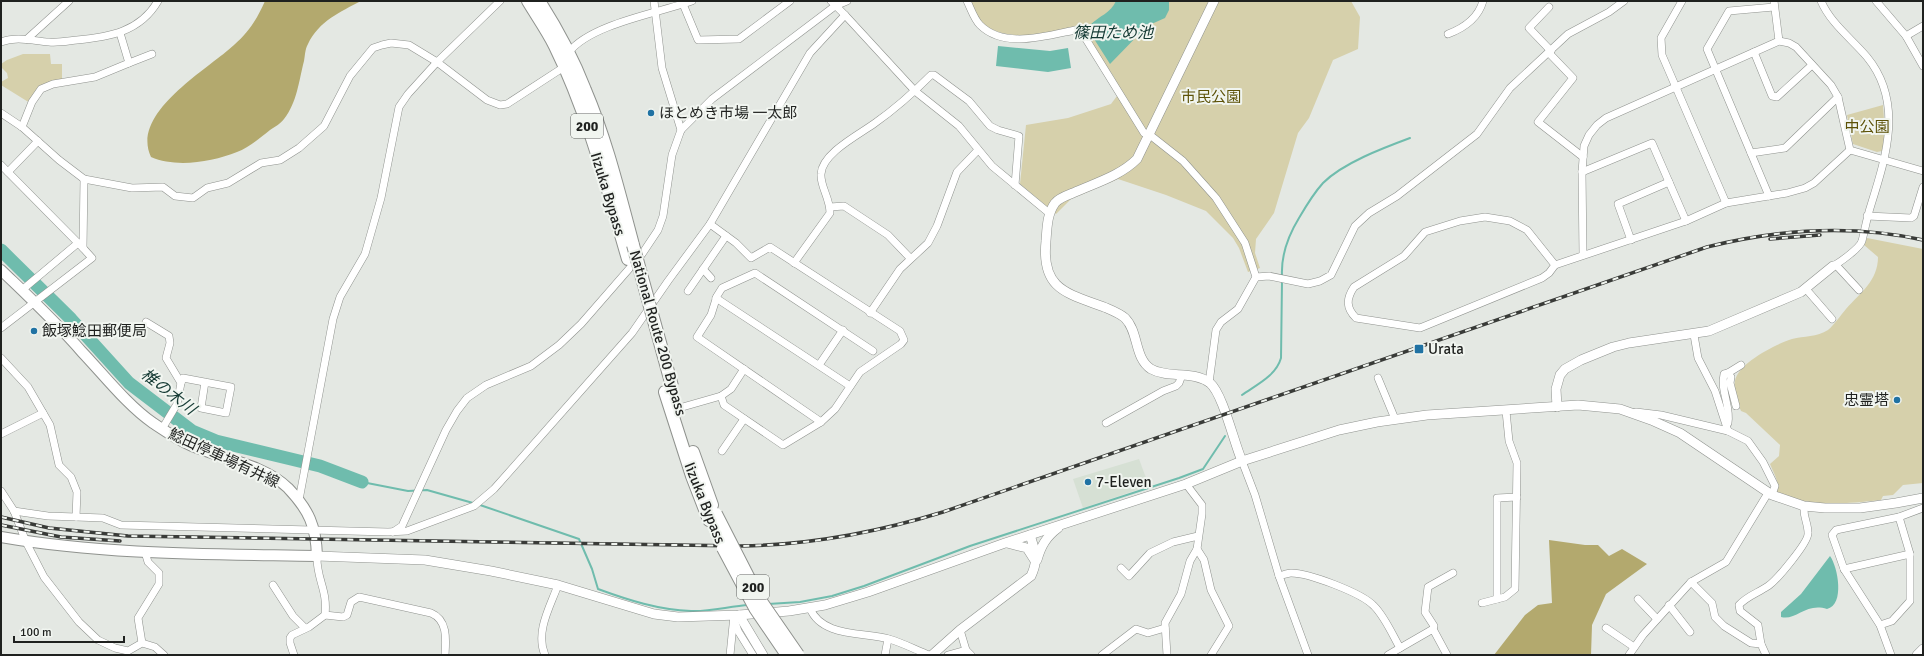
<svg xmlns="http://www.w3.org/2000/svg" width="1924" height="656" font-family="Signika,'Noto Sans JP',sans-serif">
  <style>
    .built { fill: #d6e0d4 }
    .green { fill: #d6d0ab }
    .forest { fill: #b3a96e }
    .water { fill: #6fbcad }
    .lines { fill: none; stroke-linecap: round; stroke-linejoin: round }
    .stream { stroke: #6fbcad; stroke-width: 2 }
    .river { stroke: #6fbcad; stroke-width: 13 }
    .minor-casing { stroke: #8f928e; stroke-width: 8 }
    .tertiary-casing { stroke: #8f928e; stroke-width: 10 }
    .secondary-casing { stroke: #8f928e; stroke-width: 12 }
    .trunk-casing { stroke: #8f928e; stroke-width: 14 }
    .minor { stroke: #fff; stroke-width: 7 }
    .tertiary { stroke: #fff; stroke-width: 9 }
    .secondary { stroke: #fff; stroke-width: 10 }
    .trunk { stroke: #fff; stroke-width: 12 }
    .rail-casing { stroke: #393b38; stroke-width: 3.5 }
    .rail { stroke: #f1f5f0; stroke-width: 2; stroke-dasharray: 6; stroke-linecap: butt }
    .trunk-bridge-casing { stroke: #8f928e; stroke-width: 14; stroke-linecap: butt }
    .trunk-bridge { stroke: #fff; stroke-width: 12 }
    .poi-dot { fill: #2072a3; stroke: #f1f5f0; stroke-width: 1.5 }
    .labels { text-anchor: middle; stroke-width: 4; stroke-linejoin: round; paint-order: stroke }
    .shield { fill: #f1f5f0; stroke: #5e615e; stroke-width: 1 }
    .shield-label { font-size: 14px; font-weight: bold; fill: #1f211f }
    .park-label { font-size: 15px; fill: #5d5207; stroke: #f1f5f0 }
    .poi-label { font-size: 15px; fill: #1f211f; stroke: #f1f5f0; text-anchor: start }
    .street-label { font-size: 15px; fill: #1f211f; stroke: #f1f5f0 }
    .water-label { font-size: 16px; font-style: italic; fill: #153a34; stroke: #f1f5f0 }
  </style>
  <rect width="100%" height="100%" fill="#e4e8e3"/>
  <path class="built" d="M1139,459L1149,486L1083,508L1073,479Z"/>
  <g class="green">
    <path d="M970,1H1351L1360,17L1358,49L1333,60L1309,118L1298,133L1274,213L1256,239L1255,253L1260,268L1248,272L1239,248L1233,238L1206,211L1166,195L1118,179L1071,199L1056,214L1020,184L1026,125L1068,118L1111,104L1117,96L1114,77L1080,27L1076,26C1053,36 1002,42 982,23C977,17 974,8 970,1Z"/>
    <path d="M23,54H50L51,64H62V80L50,83L30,103L1,85V82L8,78L7,73L1,67V64L7,60Z"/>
    <path d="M1883,105L1885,135L1882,151L1877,152L1853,144L1847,115Z"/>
    <path d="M1867,238L1923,249V483L1903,485L1893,495L1883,496L1881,500C1841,504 1815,507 1776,494C1781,484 1774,474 1770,464L1779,456L1780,445L1746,413L1741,411C1737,402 1733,391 1735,381C1738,363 1776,344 1792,339C1804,336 1817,337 1828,330C1834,325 1840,316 1846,309C1860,293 1878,281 1878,257L1864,245Z"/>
  </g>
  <g class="forest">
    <path d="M265,1H361C340,12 319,21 308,44C305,49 305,56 304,61C299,80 297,103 284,119C281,123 275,127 270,130C261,137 249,148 237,152C212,162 176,168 151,157C130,113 207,70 234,45C249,32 257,19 265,1Z"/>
    <path d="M1549,540L1585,545H1598L1609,556L1622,549L1647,564L1606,594L1592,625L1591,655H1494L1525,615L1538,605L1552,603Z"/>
  </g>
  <g class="water">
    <path d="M1116,1H1169V10L1165,18L1147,26L1110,64L1089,31L1090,25C1099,16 1111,13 1116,1Z"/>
    <path d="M998,46L1050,51L1068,48L1071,68L1048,72L996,66Z"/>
    <path d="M1830,556C1838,567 1845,605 1827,609C1806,602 1796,621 1781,617V612L1801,594Z"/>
  </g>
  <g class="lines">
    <g class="stream">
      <path d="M1282,276C1281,256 1288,236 1299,218C1306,206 1313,194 1323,183C1343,163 1383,148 1410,138"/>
      <path d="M1242,395C1256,385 1276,376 1281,358L1282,281"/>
      <path d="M362,482L408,491L427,490L473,503"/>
      <path d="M480,505L579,539L592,569L598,589C628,600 659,610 691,611C710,612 730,606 749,605"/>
      <path d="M768,604L800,602L832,596L864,586L970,546L1179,478L1203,469L1225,436"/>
    </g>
    <path class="river" d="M1,250L71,319L129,383L192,431L216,441L320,466L362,482"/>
    <defs>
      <g id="minor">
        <path d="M654,1L662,68L681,130"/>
        <path d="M831,1L845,15L915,91L959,126L992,166L1049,213"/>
        <path d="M967,1C971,9 974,19 980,25C1004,49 1046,36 1075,30L1080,31L1084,36L1144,133L1150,135L1183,161L1216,198L1245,243L1256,277L1238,309L1221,322L1216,330L1209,383"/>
        <path d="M1682,1L1661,38L1662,55L1726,203"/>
        <path d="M1774,1L1779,41"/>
        <path d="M1821,1C1831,24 1852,39 1867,57C1904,102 1886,157 1871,205C1867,217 1865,229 1862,241C1860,248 1839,263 1833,266"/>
        <path d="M1876,1L1906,36L1923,66"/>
        <path d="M683,4L698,40L739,39L790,1"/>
        <path d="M1549,7L1529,28L1551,51"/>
        <path d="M1448,34C1464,28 1478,19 1483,1"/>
        <path d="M1906,36L1923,26"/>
        <path d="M27,39L69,1"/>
        <path d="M1,42C17,36 33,41 49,42C58,43 68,41 77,40C109,37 140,32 158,1"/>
        <path d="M1754,52L1772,96L1777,97L1812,65"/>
        <path d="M1549,53L1573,78L1538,122L1583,157"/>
        <path d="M129,63L152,54"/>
        <path d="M1,113L22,127L59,160L84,179L132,188L163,187L175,196L193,198L207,188L228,183L261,163L280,160L299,148L324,126L350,76L373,48L382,45L391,43L409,45L437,62L487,100L500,105L507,104L564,67C566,62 567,56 569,52C591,24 658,13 692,1"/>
        <path d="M22,127L32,102L41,89L53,84L95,77L129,63L120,33"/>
        <path d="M1850,150L1923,171"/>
        <path d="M1751,153L1785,148L1838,97"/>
        <path d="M1,165L83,248"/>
        <path d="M8,172L38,141"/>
        <path d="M1582,172L1652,143L1686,221"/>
        <path d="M1769,196L1707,49L1729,11L1774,7"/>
        <path d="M830,207L844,206L888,235L910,258"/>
        <path d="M1867,216L1911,218L1914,216L1923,187"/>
        <path d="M1485,217L1510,221L1527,230L1555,265L1549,273L1542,278L1420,328L1356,318C1346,308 1346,299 1354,287L1404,256L1425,232L1460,221Z"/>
        <path d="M1631,240L1618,204L1669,182"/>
        <path d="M1583,255L1582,172L1584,146L1589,135L1597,125L1606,118L1779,41L1789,43L1796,47L1831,85L1838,97L1850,150"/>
        <path d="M794,263L830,213C830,198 820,186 821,174C822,153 860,134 875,123C895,109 914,92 931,75H934L969,101L990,126L998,130L1019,136L1015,185"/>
        <path d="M1555,265L1686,221L1726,203L1787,193L1805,188L1814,183L1850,150"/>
        <path d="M1836,265L1859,290"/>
        <path d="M703,269L711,278"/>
        <path d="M1256,277L1269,276L1308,284L1320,281L1331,275L1355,226L1369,213L1397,196L1477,134L1510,88L1568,34L1609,12L1624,1"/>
        <path d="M1806,289L1832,319"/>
        <path d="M22,290L78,243"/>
        <path d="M688,291L726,236"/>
        <path d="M716,298L850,386"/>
        <path d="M870,313L900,269L928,243L937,226L957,172L978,150"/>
        <path d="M146,322L169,336L170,343L166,358L181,383L177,404L162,429"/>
        <path d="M1,328L92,258L83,248L84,179"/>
        <path d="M1694,335L1698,358L1715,391L1728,431L1748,441L1763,462L1775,486L1772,495"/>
        <path d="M1,358L28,387L50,425L59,465L71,477L77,492L76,517L103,518L121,525L388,532L407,531L474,506L494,489L632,333L668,281L710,224L810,53L845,15"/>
        <path d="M819,365L843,330"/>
        <path d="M1728,373L1741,365"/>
        <path d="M1378,378L1395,419"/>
        <path d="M181,383L183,378L231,387L226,413L201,408L205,382"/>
        <path d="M721,396L731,389L744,369"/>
        <path d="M679,408L721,396L724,405L783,445L821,422L835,409L860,372L901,344L904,340L900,331L770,247L751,258L736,243L710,224"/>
        <path d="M1636,412L1661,415L1728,431"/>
        <path d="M821,422L697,337L711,315L717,296L722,288L755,273L873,351"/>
        <path d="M1106,423L1163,391L1176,386L1179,383L1182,375"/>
        <path d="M1728,423C1731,406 1720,390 1724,374L1728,373L1731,377L1730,383L1736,406"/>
        <path d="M1,434L43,413"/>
        <path d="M722,451L744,419"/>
        <path d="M1242,461L1255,495L1279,576L1308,655"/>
        <path d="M1186,484L1202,505V514L1197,549L1204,560L1211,590L1229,626L1211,655"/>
        <path d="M1,491L14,511L26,542L44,577L79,622L98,640L115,648L128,651L142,643L155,647L164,655"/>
        <path d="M299,500L333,319L340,297L365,254L381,198L399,107L408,94L437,62L500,1"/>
        <path d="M14,511L48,516L76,517"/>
        <path d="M393,532L402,526L446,430L457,411L467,398L486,385L531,366L559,345L581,324L642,254L658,230L663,216L672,155L681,130L712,99L835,6L847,1"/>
        <path d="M1121,568L1129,576L1150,553L1173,542L1198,536"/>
        <path d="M1844,569L1910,554"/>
        <path d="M1279,576C1283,575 1288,573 1291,573C1309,573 1362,593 1374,606C1385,617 1392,634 1400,648L1433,629L1447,655"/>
        <path d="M273,585L293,616L305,628"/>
        <path d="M1497,599V498L1517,497"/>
        <path d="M1638,599L1657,619"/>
        <path d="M1482,603L1505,597L1515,589L1517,463L1509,441L1506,411"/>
        <path d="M1669,605L1690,632"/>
        <path d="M810,608C821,637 863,632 889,639C903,643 916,650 929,655"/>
        <path d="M325,615L343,617L347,615L351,602L359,597L431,613C448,620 446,640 445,655"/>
        <path d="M735,622L738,631L753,655"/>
        <path d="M1880,625L1892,621L1910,601V554L1899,517"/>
        <path d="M1606,628L1634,647"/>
        <path d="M1433,629L1434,626L1425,612L1428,587L1453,573"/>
        <path d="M960,630L966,650L971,655"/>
        <path d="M142,643L138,618L159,584V573L148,562L145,552"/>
        <path d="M1761,644L1758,625L1740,611L1739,605C1747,596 1758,593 1768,586C1776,581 1809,542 1808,533C1808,523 1803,517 1804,506"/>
        <path d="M294,655L290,643V638L292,635L309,627L325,615C328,590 316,578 317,556"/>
        <path d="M545,655C535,632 550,607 558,585"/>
        <path d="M730,655L734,615"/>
        <path d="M885,655L888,639"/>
        <path d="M948,655L966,650"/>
        <path d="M1102,655L1136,629L1148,633L1165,628"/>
        <path d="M1167,655L1165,623L1181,594L1190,561L1197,549"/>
        <path d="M1388,655L1400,648"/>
        <path d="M1629,655L1643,635L1691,582"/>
        <path d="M1766,655L1761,644L1751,643L1724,626L1715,617L1712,603L1691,582L1726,562L1768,493"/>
        <path d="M1891,655L1880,625L1844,569L1832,535L1836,530L1899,517L1923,508"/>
      </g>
      <g id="tertiary">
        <path d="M1214,1L1137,159C1120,176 1095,183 1073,193C1068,195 1059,198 1055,203C1047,214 1047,228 1046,241C1041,289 1066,293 1104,307C1111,310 1119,313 1125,318C1139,332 1134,358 1151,369C1169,379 1193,370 1210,383C1223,394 1234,443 1242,461"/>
        <path d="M1557,407L1556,389L1560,375L1565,369L1581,360L1613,347L1629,343L1709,331L1801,292L1833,266"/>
        <path d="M1007,543L1027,548L1034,559"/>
        <path d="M317,556L425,560L491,571L558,585L654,614L678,617L739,615L789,611L825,605L868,592L1005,543L1186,484L1242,461L1339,430L1377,422L1427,415L1578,405L1620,409L1651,420L1680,433L1772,495L1804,506L1825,508H1860L1896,503L1923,498"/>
        <path d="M1037,560C1041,546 1046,537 1058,528"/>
        <path d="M739,615L763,655"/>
        <path d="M932,655L960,630L1031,576C1039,559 1035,551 1030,535"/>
        <path d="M1917,655L1923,649"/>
      </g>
      <path id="secondary" d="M1,270C29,297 57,323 82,352C103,374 128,406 153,423C165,431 178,440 192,446C223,459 263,464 288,488C309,510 316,526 317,556C211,554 105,555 1,537"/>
      <g id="trunk">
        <path d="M528,1C537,16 547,30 555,46C588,113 607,187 628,259"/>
        <path d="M539,1C557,29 573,59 585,90C606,139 619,193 633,245"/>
        <path d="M665,392L692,476L709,520"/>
        <path d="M693,452L712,505"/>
      </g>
    </defs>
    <use href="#minor" class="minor-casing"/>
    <use href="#tertiary" class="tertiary-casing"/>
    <use href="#secondary" class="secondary-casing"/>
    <use href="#trunk" class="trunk-casing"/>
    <use href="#minor" class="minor"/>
    <use href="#tertiary" class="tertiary"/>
    <use href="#secondary" class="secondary"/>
    <use href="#trunk" class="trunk"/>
    <defs>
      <g id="rail">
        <path d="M1770,239L1820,235"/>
        <path d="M1,517L49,528L128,536L740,546C811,545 875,533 943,512L1707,247C1779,229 1850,224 1923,240"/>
        <path d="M1,525L61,537L120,541"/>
      </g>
    </defs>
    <use href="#rail" class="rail-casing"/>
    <use href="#rail" class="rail"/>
    <defs>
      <g id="trunk-bridge">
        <path d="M633,245L672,386"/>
        <path d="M716,514L760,600L798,655"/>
        <path d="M723,548L755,608L787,655"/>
      </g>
    </defs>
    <use href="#trunk-bridge" class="trunk-bridge-casing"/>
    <use href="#trunk-bridge" class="trunk-bridge"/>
  </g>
  <g class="poi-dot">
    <circle cx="651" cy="113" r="4"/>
    <circle cx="34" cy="331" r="4"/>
    <rect x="1414" y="344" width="10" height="10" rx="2"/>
    <circle cx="1897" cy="400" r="4"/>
    <circle cx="1088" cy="482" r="4"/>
  </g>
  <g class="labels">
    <g class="shield">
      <rect x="571" y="114" width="32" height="24" rx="3"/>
      <rect x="737" y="575" width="32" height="24" rx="3"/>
    </g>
    <g class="shield-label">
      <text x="587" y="131">200</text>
      <text x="753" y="592">200</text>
    </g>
    <g class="park-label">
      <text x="1211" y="102">市民公園</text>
      <text x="1867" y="132">中公園</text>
    </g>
    <g class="poi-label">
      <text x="659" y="118">ほとめき市場 一太郎</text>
      <text x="42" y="336">飯塚鯰田郵便局</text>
      <text x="1428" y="354">Urata</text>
      <text x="1889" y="405" text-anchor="end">忠霊塔</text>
      <text x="1096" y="487">7-Eleven</text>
    </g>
    <g class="street-label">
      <text transform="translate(608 194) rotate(73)" y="5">Iizuka Bypass</text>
      <text transform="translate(658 333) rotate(74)" y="5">National Route 200 Bypass</text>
      <text transform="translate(224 458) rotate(25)" y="5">鯰田停車場有井線</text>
      <text transform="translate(705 503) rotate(68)" y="5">Iizuka Bypass</text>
    </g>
    <g class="water-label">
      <text x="1113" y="38">篠田ため池</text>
      <text transform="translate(169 391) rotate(38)" y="6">椎の木川</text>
    </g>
  </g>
  <rect width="1924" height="656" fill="none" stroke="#1f211f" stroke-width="4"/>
  <path d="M14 636v6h110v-6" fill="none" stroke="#1f211f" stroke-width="2"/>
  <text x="20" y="636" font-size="12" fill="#1f211f" stroke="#f1f5f0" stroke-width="3" paint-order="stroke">100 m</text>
</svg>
